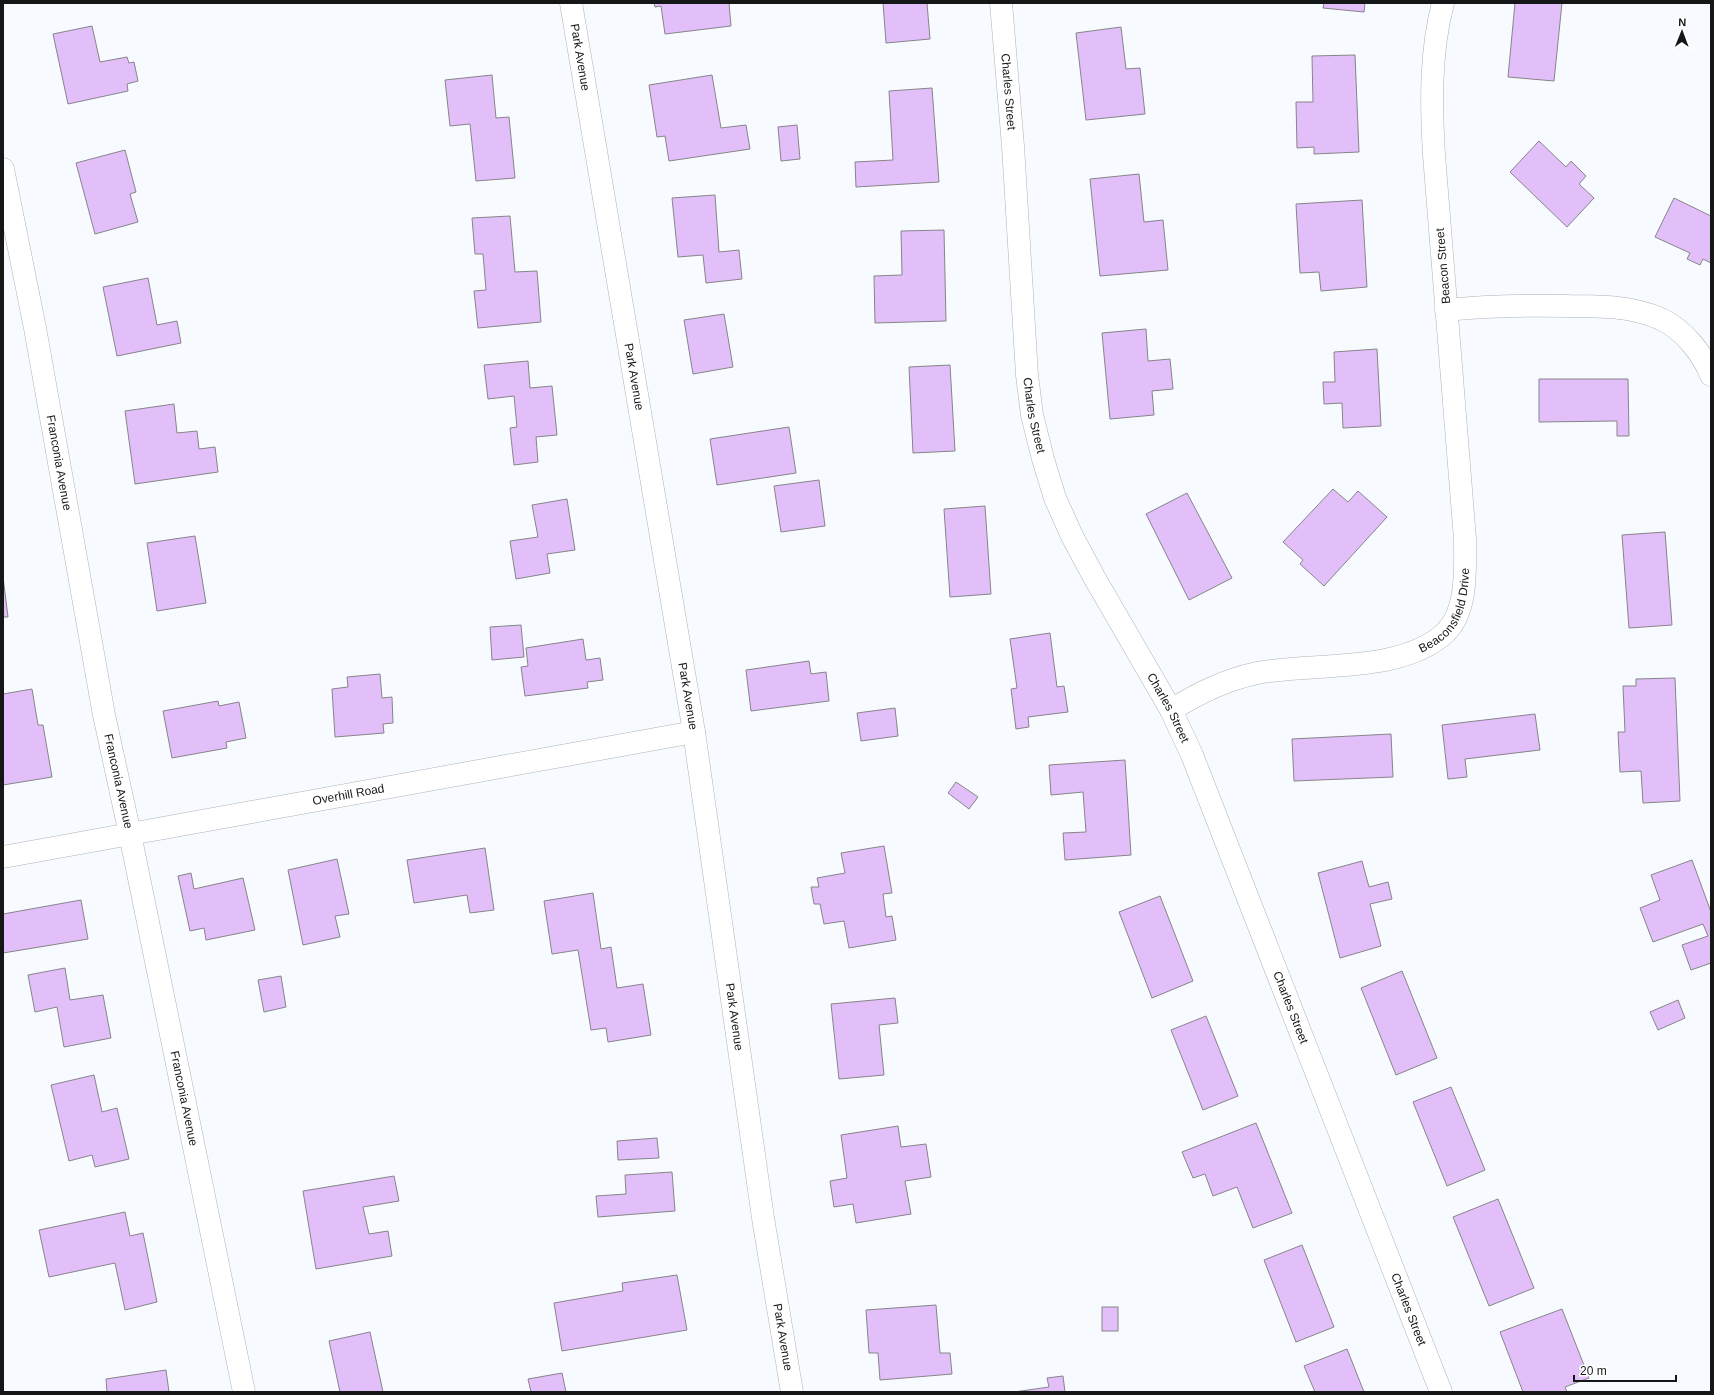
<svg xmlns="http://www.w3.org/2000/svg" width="1714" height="1395" font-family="Arial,sans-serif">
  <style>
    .building { fill: #e3bffa; stroke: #878489 }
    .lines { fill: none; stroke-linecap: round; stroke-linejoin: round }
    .minor-casing { stroke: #aeb3b7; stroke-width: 23 }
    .minor { stroke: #fff; stroke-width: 22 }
    .labels { text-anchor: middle; stroke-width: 3; stroke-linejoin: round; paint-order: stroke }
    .street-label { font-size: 12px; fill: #151618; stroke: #fff }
  </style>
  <rect width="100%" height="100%" fill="#f7fbff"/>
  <g class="building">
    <path d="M654,3H729L731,26L665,34L661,6L655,7Z"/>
    <path d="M883,3H927L930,39L886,43Z"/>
    <path d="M1324,3H1365L1364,12L1323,8Z"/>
    <path d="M1515,3H1562L1554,81L1508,77Z"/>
    <path d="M92,26L100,62L127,57L129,63L134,62L138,81L127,84L128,91L68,104L53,34Z"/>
    <path d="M1121,27L1126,69L1140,68L1145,114L1086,120L1076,33Z"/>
    <path d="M1355,55L1359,152L1314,154V147L1297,148L1296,102H1313L1312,56Z"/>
    <path d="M492,75L496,118L509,117L515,178L476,181L470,124L450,126L445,80Z"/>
    <path d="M712,75L721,128L746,125L750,149L669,161L665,136L657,137L649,85Z"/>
    <path d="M932,88L939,182L856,187L855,162L893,160L889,91Z"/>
    <path d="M797,125L800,159L781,161L778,127Z"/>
    <path d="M1539,141L1566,167L1571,161L1586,176L1579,184L1594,198L1567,227L1510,172Z"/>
    <path d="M125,150L136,192L130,194L138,222L95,234L76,163Z"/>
    <path d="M1139,174L1144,222L1163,220L1168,270L1100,276L1090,179Z"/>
    <path d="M715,195L719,252L739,250L742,279L706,283L703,255L678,257L672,198Z"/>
    <path d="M1674,198L1711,216V263L1703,259L1700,265L1687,259L1690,253L1655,237Z"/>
    <path d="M1362,200L1367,287L1321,291L1319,272L1300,273L1296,204Z"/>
    <path d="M510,216L515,272L537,271L541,322L478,328L474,291L486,290L483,254H475L472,218Z"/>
    <path d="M944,230L946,321L875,323L874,276L902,275L901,231Z"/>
    <path d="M148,278L157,325L177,321L181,343L117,356L103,287Z"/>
    <path d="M724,314L733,367L693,374L684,320Z"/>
    <path d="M1146,329L1148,361L1170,359L1173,389L1152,391L1154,415L1110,419L1102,333Z"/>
    <path d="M1377,349L1381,426L1343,428L1342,403L1324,404L1323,382H1335L1334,352Z"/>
    <path d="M528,361L530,388L552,386L557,435L536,437L538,462L514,465L510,428L517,427L514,396L488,399L484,365Z"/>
    <path d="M950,365L955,451L913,453L909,367Z"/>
    <path d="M1539,379H1628L1629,436H1617V421L1539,422Z"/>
    <path d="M174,404L177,433L197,431L199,449L215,447L218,472L135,484L125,411Z"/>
    <path d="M789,427L796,473L717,485L710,439Z"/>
    <path d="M819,480L825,526L781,532L774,486Z"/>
    <path d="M1333,489L1348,502L1358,491L1387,517L1324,586L1300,564L1303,560L1283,542Z"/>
    <path d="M1187,493L1232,578L1189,600L1146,514Z"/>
    <path d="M567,499L575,550L547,554L550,573L516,579L510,541L538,537L532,505Z"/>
    <path d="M985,506L991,594L950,597L944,509Z"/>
    <path d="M1665,532L1672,625L1629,628L1622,535Z"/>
    <path d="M195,536L206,603L157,611L147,543Z"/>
    <path d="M3,577L8,617H3Z"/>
    <path d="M521,625L524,657L492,660L490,627Z"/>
    <path d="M1050,633L1057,687L1064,686L1068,712L1028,717L1029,727L1016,729L1011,689L1017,688L1010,639Z"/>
    <path d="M583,639L586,660L600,658L603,680L587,682L588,688L525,696L521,667L528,666L526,648Z"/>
    <path d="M809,661L811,674L826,672L829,701L751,711L746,670Z"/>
    <path d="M380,674L382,698L392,697L393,723L383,724L384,733L335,737L332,689L348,687L347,677Z"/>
    <path d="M1675,678L1680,801L1643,803L1641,771L1620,772L1618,732H1625L1623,686H1636V679Z"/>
    <path d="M32,689L38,725H43L52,777L3,785V694Z"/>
    <path d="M218,701L219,706L239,702L246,738L226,742L227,748L172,758L163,711Z"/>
    <path d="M895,708L898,736L861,741L857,713Z"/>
    <path d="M1535,714L1540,750L1465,759L1467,777L1448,779L1442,725Z"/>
    <path d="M1391,734L1393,777L1294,781L1292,739Z"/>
    <path d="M1125,760L1131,855L1065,860L1063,833L1086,832L1083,792L1051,795L1049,765Z"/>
    <path d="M956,782L978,797L969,809L948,793Z"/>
    <path d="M884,846L892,893L883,894L886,917L892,916L896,940L849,948L844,921L824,924L820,904H814L811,887H819L817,878L845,873L841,853Z"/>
    <path d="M485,848L494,910L470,913L467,895L414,903L407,860Z"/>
    <path d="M337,859L349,914L335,916L340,937L303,945L288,870Z"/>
    <path d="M1692,860L1711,912V963L1691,970L1682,945L1708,936L1703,924L1653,942L1640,908L1660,900L1651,875Z"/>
    <path d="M1362,861L1369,887L1388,882L1392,899L1370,904L1381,946L1340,958L1318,873Z"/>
    <path d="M191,873L194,889L243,878L255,930L206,940L204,928L190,931L178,876Z"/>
    <path d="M593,893L601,949L611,947L617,988L643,984L651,1035L608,1042L606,1028L591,1030L578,950L552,954L544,901Z"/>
    <path d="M1160,896L1193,981L1152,998L1119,912Z"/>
    <path d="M81,900L88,939L3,953V914Z"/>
    <path d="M65,968L70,1000L103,995L111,1038L64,1047L57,1007L35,1012L28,975Z"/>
    <path d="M1402,971L1437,1058L1396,1075L1361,988Z"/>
    <path d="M281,976L286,1007L264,1012L258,980Z"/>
    <path d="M895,998L898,1023L879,1025L884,1075L839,1079L831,1004Z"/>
    <path d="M1678,1000L1685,1018L1658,1030L1650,1012Z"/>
    <path d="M1206,1016L1238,1096L1203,1110L1171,1030Z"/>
    <path d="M94,1075L102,1112L117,1108L129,1159L95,1167L92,1155L69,1161L51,1085Z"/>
    <path d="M1451,1087L1485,1170L1447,1186L1413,1102Z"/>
    <path d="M1256,1123L1292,1213L1253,1228L1237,1187L1213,1196L1205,1174L1193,1178L1182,1152Z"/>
    <path d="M898,1126L901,1147L926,1144L931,1177L905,1181L911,1214L856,1223L853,1204L834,1207L830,1181L847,1178L841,1135Z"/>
    <path d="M657,1138L659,1158L618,1160L617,1141Z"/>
    <path d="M672,1172L675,1211L598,1217L596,1196L626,1194L625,1175Z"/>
    <path d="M394,1176L399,1201L363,1207L369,1234L388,1231L392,1256L316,1269L303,1191Z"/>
    <path d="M1498,1199L1534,1288L1489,1306L1453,1217Z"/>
    <path d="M125,1212L130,1236L143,1233L157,1302L125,1310L115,1263L49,1277L39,1230Z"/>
    <path d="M1302,1245L1334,1327L1296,1342L1264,1260Z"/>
    <path d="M677,1275L687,1330L562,1351L554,1303L623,1291L622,1283Z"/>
    <path d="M936,1305L940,1353H950L952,1374L880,1380L878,1353H869L866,1310Z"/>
    <rect x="1102" y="1307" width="16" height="24"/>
    <path d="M1562,1309L1589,1378L1565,1387L1567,1392H1523L1500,1332Z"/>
    <path d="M370,1332L383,1392H340L329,1341Z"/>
    <path d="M1347,1349L1364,1392H1315L1304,1366Z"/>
    <path d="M166,1370L169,1392H107L106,1379Z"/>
    <path d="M562,1373L566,1392H531L528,1379Z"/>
    <path d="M1063,1376L1065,1392H1014L1049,1387L1047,1378Z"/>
  </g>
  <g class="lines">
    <defs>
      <g id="minor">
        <path id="s1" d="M571,3L694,732L763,1218L792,1392"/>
        <path id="s2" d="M1001,3L1013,146L1027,375L1032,415L1043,459L1055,498L1072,536L1094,577L1171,710L1192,755L1441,1392"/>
        <path id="s3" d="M3,169L35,328L104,715L130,834L244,1392"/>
        <path d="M1446,310C1487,306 1528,305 1569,306C1600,306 1632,306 1661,319C1684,330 1702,353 1711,375"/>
        <path id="s4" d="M1171,710C1199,693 1225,680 1257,673C1314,662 1402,674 1446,632C1468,610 1465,567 1465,539L1434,155C1431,104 1430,53 1443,3"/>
        <path id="s5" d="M3,857L694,732"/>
      </g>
    </defs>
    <use href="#minor" class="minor-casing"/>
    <use href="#minor" class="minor"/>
  </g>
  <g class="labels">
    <g class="street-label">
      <text dy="4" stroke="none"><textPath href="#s1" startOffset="55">Park Avenue</textPath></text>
      <text dy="4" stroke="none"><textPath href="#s2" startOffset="89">Charles Street</textPath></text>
      <text transform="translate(1443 266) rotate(-95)" y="4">Beacon Street</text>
      <text dy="4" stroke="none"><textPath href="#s1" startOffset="379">Park Avenue</textPath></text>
      <text dy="4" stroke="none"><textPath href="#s2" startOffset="414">Charles Street</textPath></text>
      <text dy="4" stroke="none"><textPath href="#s3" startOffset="299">Franconia Avenue</textPath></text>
      <text dy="4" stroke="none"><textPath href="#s4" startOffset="309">Beaconsfield Drive</textPath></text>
      <text dy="4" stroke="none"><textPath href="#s1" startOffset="703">Park Avenue</textPath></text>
      <text dy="4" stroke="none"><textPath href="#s2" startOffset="738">Charles Street</textPath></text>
      <text dy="4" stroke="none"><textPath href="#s3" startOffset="623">Franconia Avenue</textPath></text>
      <text dy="4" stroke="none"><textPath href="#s5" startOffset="351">Overhill Road</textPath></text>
      <text dy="4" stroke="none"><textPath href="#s2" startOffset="1062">Charles Street</textPath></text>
      <text dy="4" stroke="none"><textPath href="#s1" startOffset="1027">Park Avenue</textPath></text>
      <text dy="4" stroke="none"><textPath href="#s3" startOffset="947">Franconia Avenue</textPath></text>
      <text dy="4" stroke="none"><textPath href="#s2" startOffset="1386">Charles Street</textPath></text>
      <text dy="4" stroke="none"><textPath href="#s1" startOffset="1351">Park Avenue</textPath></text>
    </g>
  </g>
  <rect width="1714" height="1395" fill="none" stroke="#151618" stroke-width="8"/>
  <g transform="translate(1682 32) rotate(1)" stroke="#ffffff" stroke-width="3" paint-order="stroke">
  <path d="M0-3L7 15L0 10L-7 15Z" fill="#151618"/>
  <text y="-6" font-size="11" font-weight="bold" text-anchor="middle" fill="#151618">N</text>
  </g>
  <path d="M1574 1375v6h102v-6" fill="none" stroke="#151618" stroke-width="2"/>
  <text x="1580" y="1375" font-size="12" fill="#151618" stroke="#ffffff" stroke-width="3" paint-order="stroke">20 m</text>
</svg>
